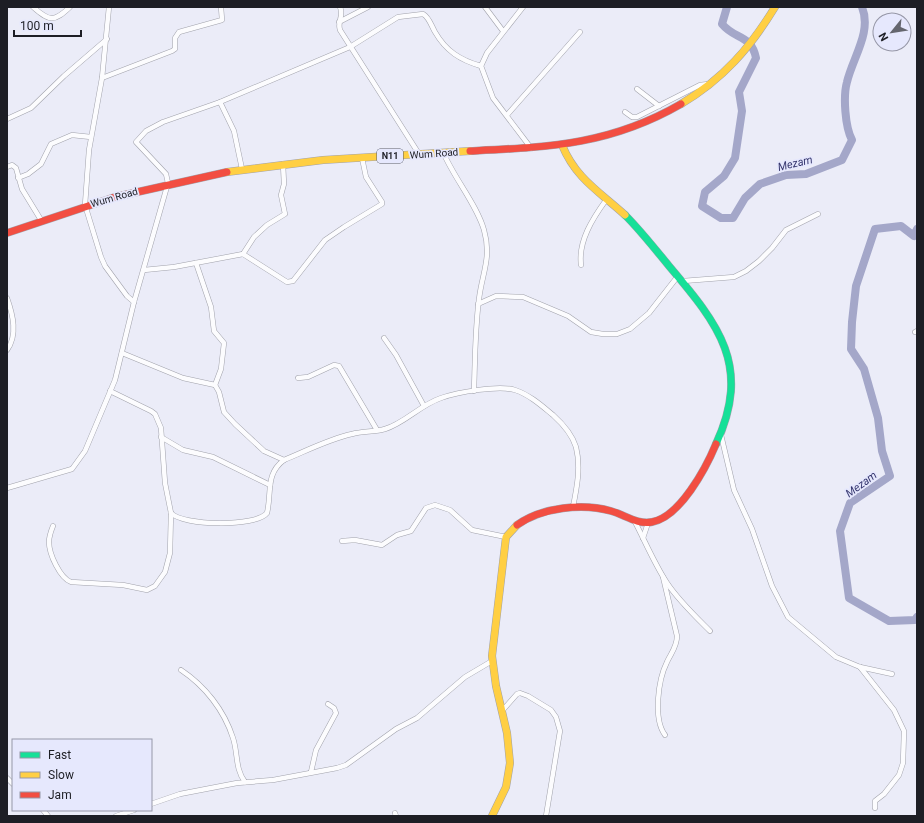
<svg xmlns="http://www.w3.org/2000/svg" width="924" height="823" font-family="Roboto,sans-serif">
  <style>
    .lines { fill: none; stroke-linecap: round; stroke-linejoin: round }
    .river { stroke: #a4a7c9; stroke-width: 8 }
    .street-casing { stroke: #a1a2ab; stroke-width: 5.5 }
    .fast-casing { stroke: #a1a2ab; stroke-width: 8 }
    .slow-casing { stroke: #a1a2ab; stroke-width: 8 }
    .jam-casing { stroke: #a1a2ab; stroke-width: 8 }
    .street { stroke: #fcfcfe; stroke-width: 4.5 }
    .fast { stroke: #16e098; stroke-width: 7 }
    .slow { stroke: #ffcf43; stroke-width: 7 }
    .jam { stroke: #f24e42; stroke-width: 7 }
    .labels { text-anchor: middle; stroke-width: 3.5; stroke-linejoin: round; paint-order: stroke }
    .shield { fill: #e6e8fd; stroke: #595b66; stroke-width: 1 }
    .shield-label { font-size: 9px; font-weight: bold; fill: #1d1e25 }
    .street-label { font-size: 10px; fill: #1d1e25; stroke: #e6e8fd }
    .water-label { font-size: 11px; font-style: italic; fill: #36376f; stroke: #e6e8fd }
  </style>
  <rect width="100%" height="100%" fill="#ebecf8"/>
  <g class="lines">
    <g class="river">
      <path d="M727,7L722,24C735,40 751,34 756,58L739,92L742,111L735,158L724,176L705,192L702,206L721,218H733L745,198L760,184L786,175L806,174L842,160L852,140C845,127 843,96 847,82C853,57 872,32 862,7"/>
      <path d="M917,229L914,236L901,226L875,229L856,286L852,322L851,349L864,369L878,418L882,451L890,476L850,503L840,531L849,598L889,621L915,620L917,617"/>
    </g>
    <defs>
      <g id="street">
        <path d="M33,7C50,22 54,22 70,7"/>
        <path d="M109,7L102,78L89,150L85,205L101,257L105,266L127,296L134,302"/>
        <path d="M340,7C344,16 337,22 340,30L419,154"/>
        <path d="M485,7L503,31"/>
        <path d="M523,7L487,53L481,66L493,98L531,148"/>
        <path d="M339,22L368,7"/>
        <path d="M102,78L172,51L175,49V38L179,32L222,20L221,7"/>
        <path d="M637,89L659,106"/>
        <path d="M220,102L234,131L242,169"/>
        <path d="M625,112L632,117H637L700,85L708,84"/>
        <path d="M507,115L580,32"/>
        <path d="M7,119L31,108L64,76L107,39"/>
        <path d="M443,152C454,178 477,205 484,230C492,258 482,273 479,299C475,329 475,360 474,391"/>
        <path d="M7,167L12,165L16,168L22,189L41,220"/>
        <path d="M18,178L28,174L41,164L51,144L72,135L91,137"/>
        <path d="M243,254L287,282L293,281L325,240L344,227L382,204V202L366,177L362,158"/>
        <path d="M196,263L211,307L214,331L224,343L221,369L215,385"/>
        <path d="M581,265C578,241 593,218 606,200"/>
        <path d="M144,270L174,267L243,254L254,237L267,225L285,214L281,195L284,184L283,164"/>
        <path d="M683,281L734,277L746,271L759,261L772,248L786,230L818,214"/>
        <path d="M7,298C13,315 18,335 7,350"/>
        <path d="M478,304L496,296L523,297L568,316L591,332L603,334H617L630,329L649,313L678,276"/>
        <path d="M915,332L917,331"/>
        <path d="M384,338L396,355L424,406"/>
        <path d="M122,353L183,378L215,385L219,392L224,412L235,424L264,451L284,460"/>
        <path d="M298,378L308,377L334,365L339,366L377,430"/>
        <path d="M721,435L734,490L752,529L772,586L788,617L836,657L860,667L892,674"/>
        <path d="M161,437L183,450L213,457L270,485"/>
        <path d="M7,488L72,469L85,451L115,380L134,302L168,183L166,174L136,142L146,131L163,122L220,102L350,47L398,17L423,14C429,17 431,25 435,32C446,51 460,60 481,66"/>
        <path d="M171,513C183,526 256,527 267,513C272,493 265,474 284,460C306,451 329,439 352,434C363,431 375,432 385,429C405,423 420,405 441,398C458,392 499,385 515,390C530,395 542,406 553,415C563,424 572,434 576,447C581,467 577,487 573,507"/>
        <path d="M634,520C645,541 654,563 667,583C679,601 695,616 710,631"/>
        <path d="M53,526C51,531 49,537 49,542C49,554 60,578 71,582L123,585L147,590L155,586L165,572L170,553L171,513L165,483L161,428L155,414L151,411L110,391"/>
        <path d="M643,538L648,523"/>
        <path d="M342,541L355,540L382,545L397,535L411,531L426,508L435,505L450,510L472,530L506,537"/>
        <path d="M663,577L677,636C677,647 671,653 667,662C658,680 653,719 665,735"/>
        <path d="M860,667L894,710L904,731L903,763L899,775L884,794L875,801V808"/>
        <path d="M181,670C205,686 224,710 233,738C238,753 235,769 245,782"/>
        <path d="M502,711L517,694L520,693L528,696L551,710L556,717L560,731L546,816"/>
        <path d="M311,772L316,750L336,713L334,708L328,704"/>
        <path d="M7,778L13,784"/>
        <path d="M151,804L180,794L211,788L237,783L273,780L337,768L346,765L396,729L417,718L465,677L492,661"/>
        <path d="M43,810L48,816"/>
        <path d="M395,813L396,816"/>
        <path d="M116,816L134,810"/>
      </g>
      <path id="fast" d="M625,215C641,231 655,249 669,266C719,325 752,366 716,444"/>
      <g id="slow">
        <path d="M681,104C723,79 750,48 775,7"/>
        <path d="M562,145C576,179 600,192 625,215"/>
        <path d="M227,172L323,160L470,151"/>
        <path d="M492,816L506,787L510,763L507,733L496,686L492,656L506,537L517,525"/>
      </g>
      <g id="jam">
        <path d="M470,151C549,147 610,145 681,104"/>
        <path d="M7,233L115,197L227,172"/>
        <path d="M517,525C542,507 583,503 611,511C625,515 638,525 652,522C680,517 706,468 716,444"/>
      </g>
    </defs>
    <use href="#street" class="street-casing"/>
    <use href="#fast" class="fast-casing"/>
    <use href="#slow" class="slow-casing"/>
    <use href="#jam" class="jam-casing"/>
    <use href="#street" class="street"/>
    <use href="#fast" class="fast"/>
    <use href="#slow" class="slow"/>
    <use href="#jam" class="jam"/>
  </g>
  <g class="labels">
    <rect class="shield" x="377" y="149" width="26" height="14" rx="3"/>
    <g class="shield-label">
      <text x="390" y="159">N11</text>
    </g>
    <g class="street-label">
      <text transform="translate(434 153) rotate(-4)" y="4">Wum Road</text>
      <text transform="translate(114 197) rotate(-16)" y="4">Wum Road</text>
    </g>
    <g class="water-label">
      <text transform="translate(795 163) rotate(-13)" y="4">Mezam</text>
      <text transform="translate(861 484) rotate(-36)" y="4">Mezam</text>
    </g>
  </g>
  <rect width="924" height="823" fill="none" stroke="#1d1e25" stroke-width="16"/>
  <rect x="12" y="739" width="140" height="72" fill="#e6e8fd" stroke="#9697a7"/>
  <rect x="20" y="752" width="20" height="6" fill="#16e098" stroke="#9697a7"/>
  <text x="48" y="759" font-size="12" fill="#1d1e25">Fast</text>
  <rect x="20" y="772" width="20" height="6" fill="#ffcf43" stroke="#9697a7"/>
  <text x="48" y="779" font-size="12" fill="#1d1e25">Slow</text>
  <rect x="20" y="792" width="20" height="6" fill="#f24e42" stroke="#9697a7"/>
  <text x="48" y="799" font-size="12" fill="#1d1e25">Jam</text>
  <g transform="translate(892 32) rotate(240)"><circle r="19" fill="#e6e8fd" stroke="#9697a7"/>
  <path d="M0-3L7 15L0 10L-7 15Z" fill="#65666f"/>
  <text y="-6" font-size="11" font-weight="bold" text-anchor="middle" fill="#1d1e25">N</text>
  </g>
  <path d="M14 30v6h67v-6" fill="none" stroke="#1d1e25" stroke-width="2"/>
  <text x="20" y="30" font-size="12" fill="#1d1e25" stroke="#e6e8fd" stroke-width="3" paint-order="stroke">100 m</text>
</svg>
